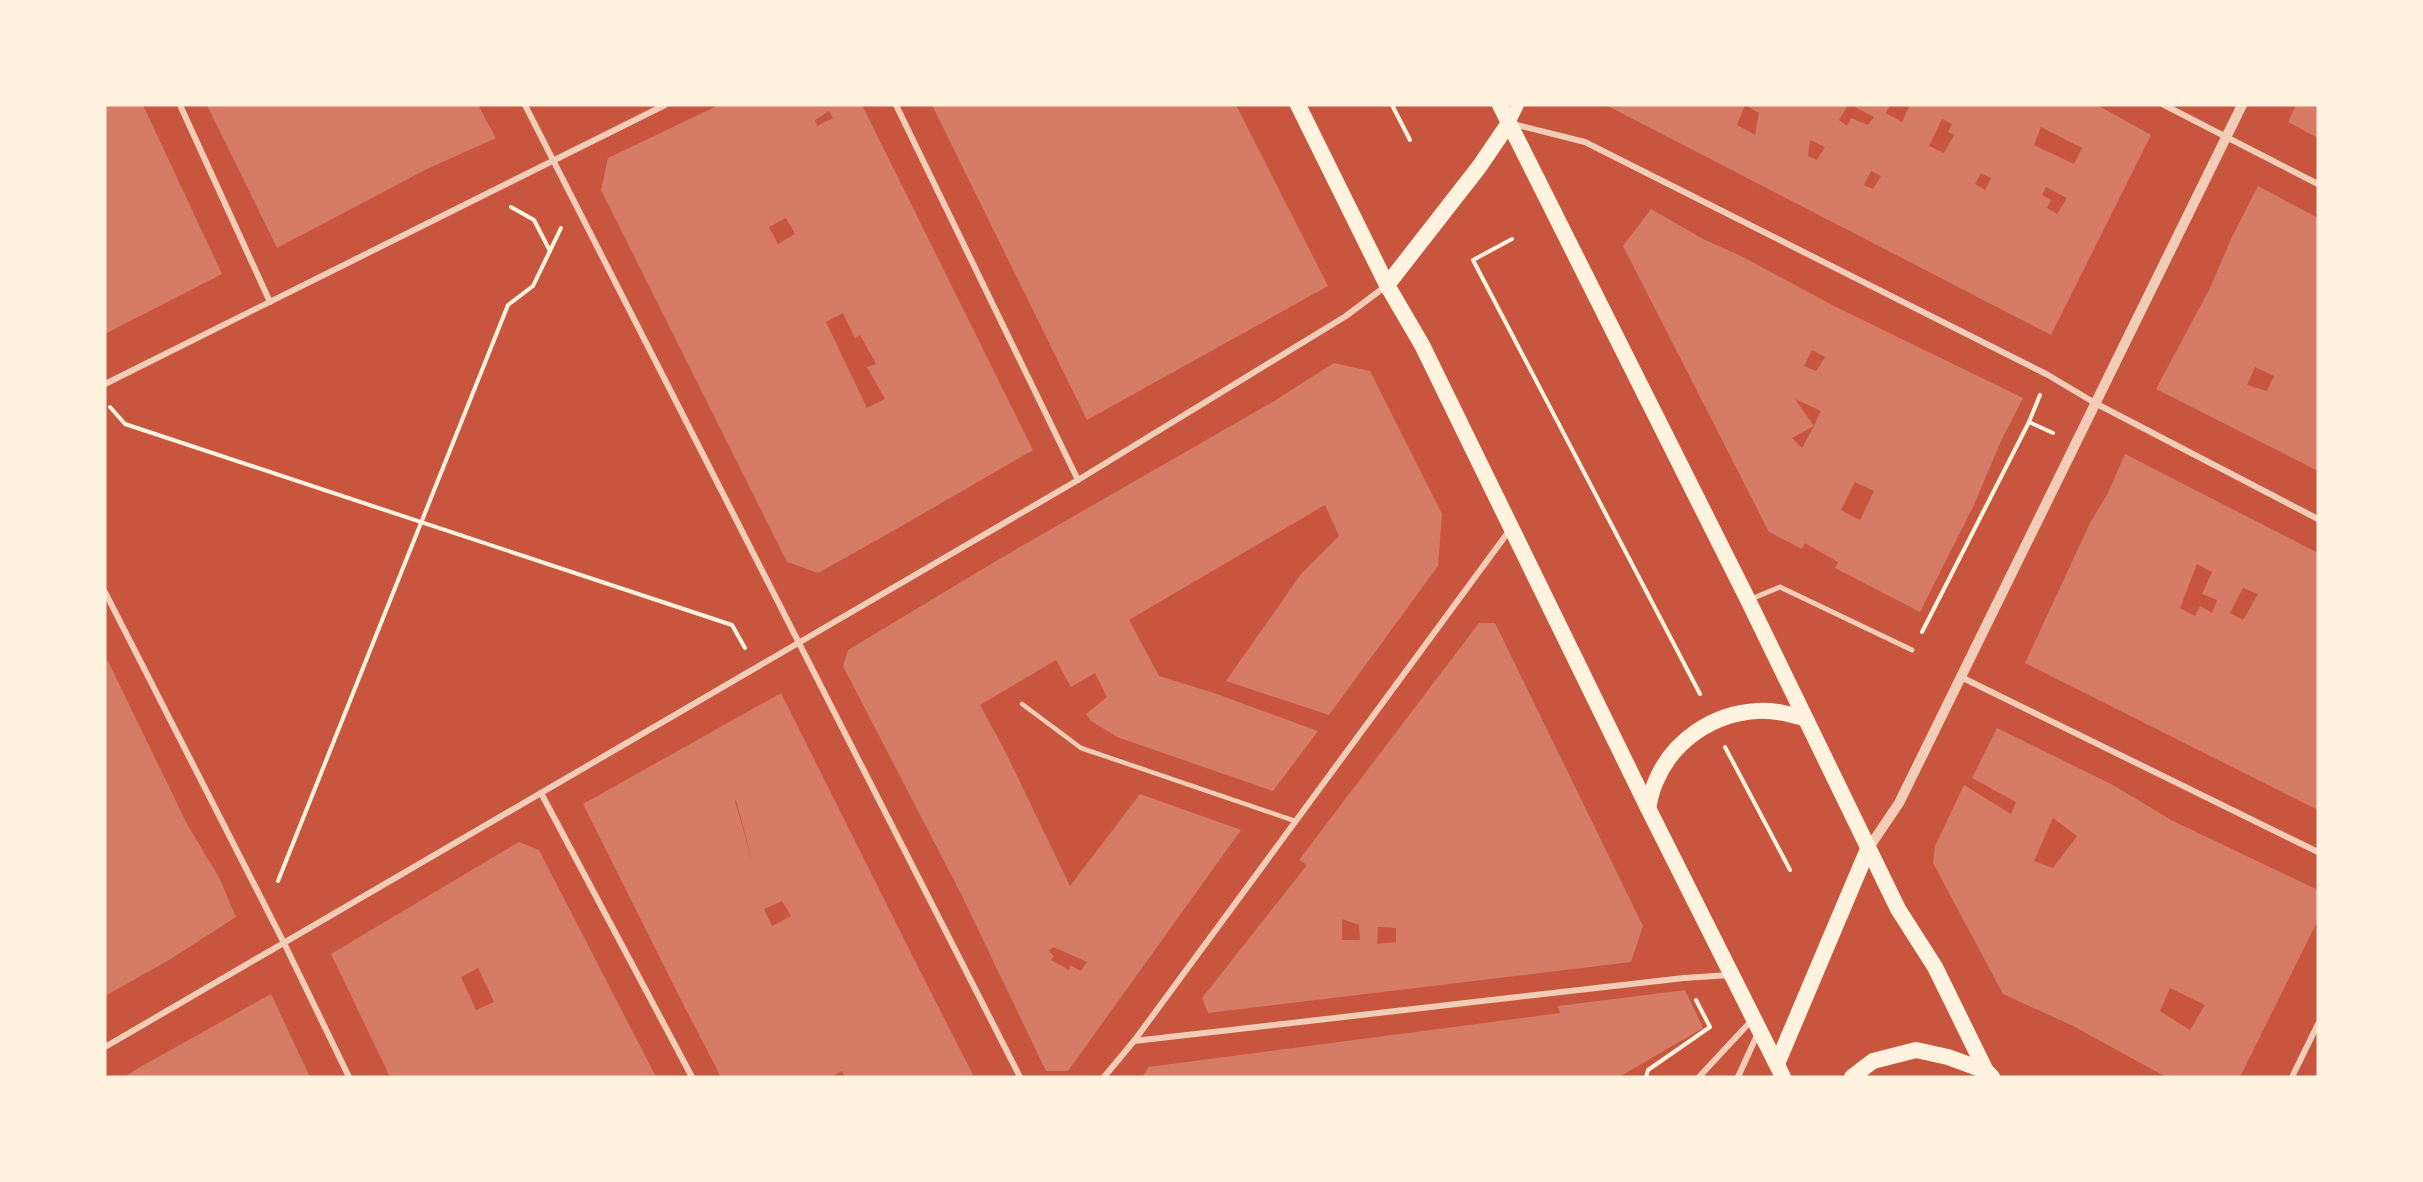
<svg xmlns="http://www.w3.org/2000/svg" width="2423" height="1182" font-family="'DejaVu Sans',sans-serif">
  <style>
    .building { fill: #d67c66; fill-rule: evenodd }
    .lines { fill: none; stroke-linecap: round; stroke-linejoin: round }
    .path { stroke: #fff3e0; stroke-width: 4 }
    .service { stroke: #f1ccb7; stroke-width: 4.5 }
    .pedestrian { stroke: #f1ccb7; stroke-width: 5 }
    .minor { stroke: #f1ccb7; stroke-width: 6 }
    .tertiary { stroke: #f1ccb7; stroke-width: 10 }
    .secondary { stroke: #fff3e0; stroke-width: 12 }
    .trunk { stroke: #fff3e0; stroke-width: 16 }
  </style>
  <rect width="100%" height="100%" fill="#c8553d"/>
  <g class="building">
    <path d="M105,105H143L222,274L105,334Z"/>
    <path d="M207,105H478L496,138L427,169L277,248Z"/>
    <path d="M719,105H862L1033,450L886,535L818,573L787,562L601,190L608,158ZM829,111L833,118L817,126L815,120ZM786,218L795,234L778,244L769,227ZM843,313L855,338L860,335L876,364L867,367L885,399L867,408L826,322Z"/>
    <path d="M932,105H1236L1328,286L1087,420Z"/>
    <path d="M1606,105H1848L1839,120L1847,126L1851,118L1868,125L1874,117L1851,105H1890L1886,113L1902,122L1910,105H2097L2151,135L2051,335ZM1745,105L1759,113L1755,135L1737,125ZM1942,119L1952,124L1948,132L1954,135L1944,153L1929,146ZM2041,127L2082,148L2074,164L2034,145ZM1810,140L1825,147L1817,160L1808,156ZM1871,171L1881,176L1873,189L1864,185ZM1981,173L1991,178L1985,190L1975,184ZM2046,187L2067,198L2057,214L2047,208L2051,200L2042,195Z"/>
    <path d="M2296,105H2318V138L2288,122Z"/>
    <path d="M2258,186L2318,218V471L2156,389L2210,288L2232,237ZM2255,367L2274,376L2267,391L2247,385Z"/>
    <path d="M1651,209L1703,239L1743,257L1834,306L2023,398L2001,441L1974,505L1920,612L1835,568L1838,562L1805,543L1802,549L1769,532L1623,246ZM1812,350L1825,357L1816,371L1804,366ZM1795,399L1821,411L1814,426ZM1814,426L1802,448L1792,438ZM1855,482L1874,491L1860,520L1841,510Z"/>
    <path d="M1334,363L1370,371L1442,514L1438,566L1329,715L1226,681L1301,574L1339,536L1325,505L1129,620L1159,676L1214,693L1318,731L1273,791L1117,737L1091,721L1086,714L1107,697L1095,673L1071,687L1056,660L980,705L1006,753L1070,886L1140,794L1241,830L1068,1071H1046L961,894L843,666L848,650L1001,558L1274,401ZM1053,947L1087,962L1081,971L1070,965L1069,970L1051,960L1054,956L1049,951Z"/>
    <path d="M2125,454L2318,553V810L2025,663L2090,523L2109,491ZM2197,564L2212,572L2202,594L2217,600L2212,613L2200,606L2195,616L2180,608ZM2243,588L2258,594L2243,620L2230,613Z"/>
    <path d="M1479,623H1495L1643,926L1631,962L1208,1013L1202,998L1307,865L1299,860ZM1342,919L1359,925L1360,940H1342ZM1378,927L1396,928V942L1377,944Z"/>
    <path d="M105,655L188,826L219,877L236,917L169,960L105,996Z"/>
    <path d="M781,693L912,955L974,1077H845L842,1071L831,1077H721L684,1006L583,804ZM736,800L746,837L753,864L735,801ZM782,901L791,916L772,926L764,909Z"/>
    <path d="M1997,728L2113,785L2173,821L2318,890V920L2240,1077H2166L2073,1026L2003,994L1933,863L1935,846L1964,785L2011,814L2016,802L1972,778ZM2053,818L2077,836L2053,868L2034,861ZM2170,988L2205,1005L2190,1030L2160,1011Z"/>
    <path d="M519,842L539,850L656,1077H390L331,954ZM478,968L494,1002L476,1010L461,977Z"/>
    <path d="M1685,990L1703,1028L1619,1077H1142L1149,1067L1560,1013L1558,1006Z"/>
    <path d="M271,994L310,1077H124L142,1066Z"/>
  </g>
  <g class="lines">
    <g class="path">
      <path d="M1392,105L1410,140"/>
      <path d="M511,207L534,220L550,251"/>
      <path d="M1512,239L1473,260L1700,694"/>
      <path d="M110,407L125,424L732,625L745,648"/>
      <path d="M2029,422L2040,395"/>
      <path d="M1922,632L2029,422L2053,433"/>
      <path d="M1725,747L1790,870"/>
      <path d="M278,881L508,305L533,286L561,228"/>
      <path d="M1646,1077L1648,1070L1710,1027L1696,1000"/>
    </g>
    <path class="service" d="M1022,704L1081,748L1295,821"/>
    <path class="pedestrian" d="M1751,599L1780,587L1912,650"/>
    <g class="minor">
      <path d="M180,105L270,302"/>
      <path d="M525,105L1020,1077"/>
      <path d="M896,105L1078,480"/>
      <path d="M2164,105L2318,184"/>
      <path d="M1513,124L1585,142L2048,375L2095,403L2318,519"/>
      <path d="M105,384L665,105"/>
      <path d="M105,592L284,943L349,1077"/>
      <path d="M1961,677L2318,852"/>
      <path d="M541,793L692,1077"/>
      <path d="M1134,1041L1684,978L1730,975"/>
      <path d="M105,1047L1078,480L1346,316L1386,286"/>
      <path d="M1104,1077L1134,1041L1509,531"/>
      <path d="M1699,1077L1752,1020"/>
      <path d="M1738,1077L1758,1033"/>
      <path d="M2292,1077L2318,1024"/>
    </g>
    <path class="tertiary" d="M1868,849L1899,803L2242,105"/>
    <path class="secondary" d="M1509,123L1518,105"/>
    <g class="trunk">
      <path d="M1298,105L1387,285L1422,345L1648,808L1783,1077"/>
      <path d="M1500,105L1748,600L1898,909L1935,967L1986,1071L1992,1077"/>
      <path d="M1387,285L1479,167L1509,123"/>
      <path d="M1648,808C1650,799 1652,789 1656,781C1673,740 1714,713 1758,711C1774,710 1789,714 1804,718"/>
      <path d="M1777,1064L1868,849"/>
      <path d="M1852,1077L1873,1061L1916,1050L1948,1057L1986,1071"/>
    </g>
  </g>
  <rect width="2423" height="1182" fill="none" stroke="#fff3e0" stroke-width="213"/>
</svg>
